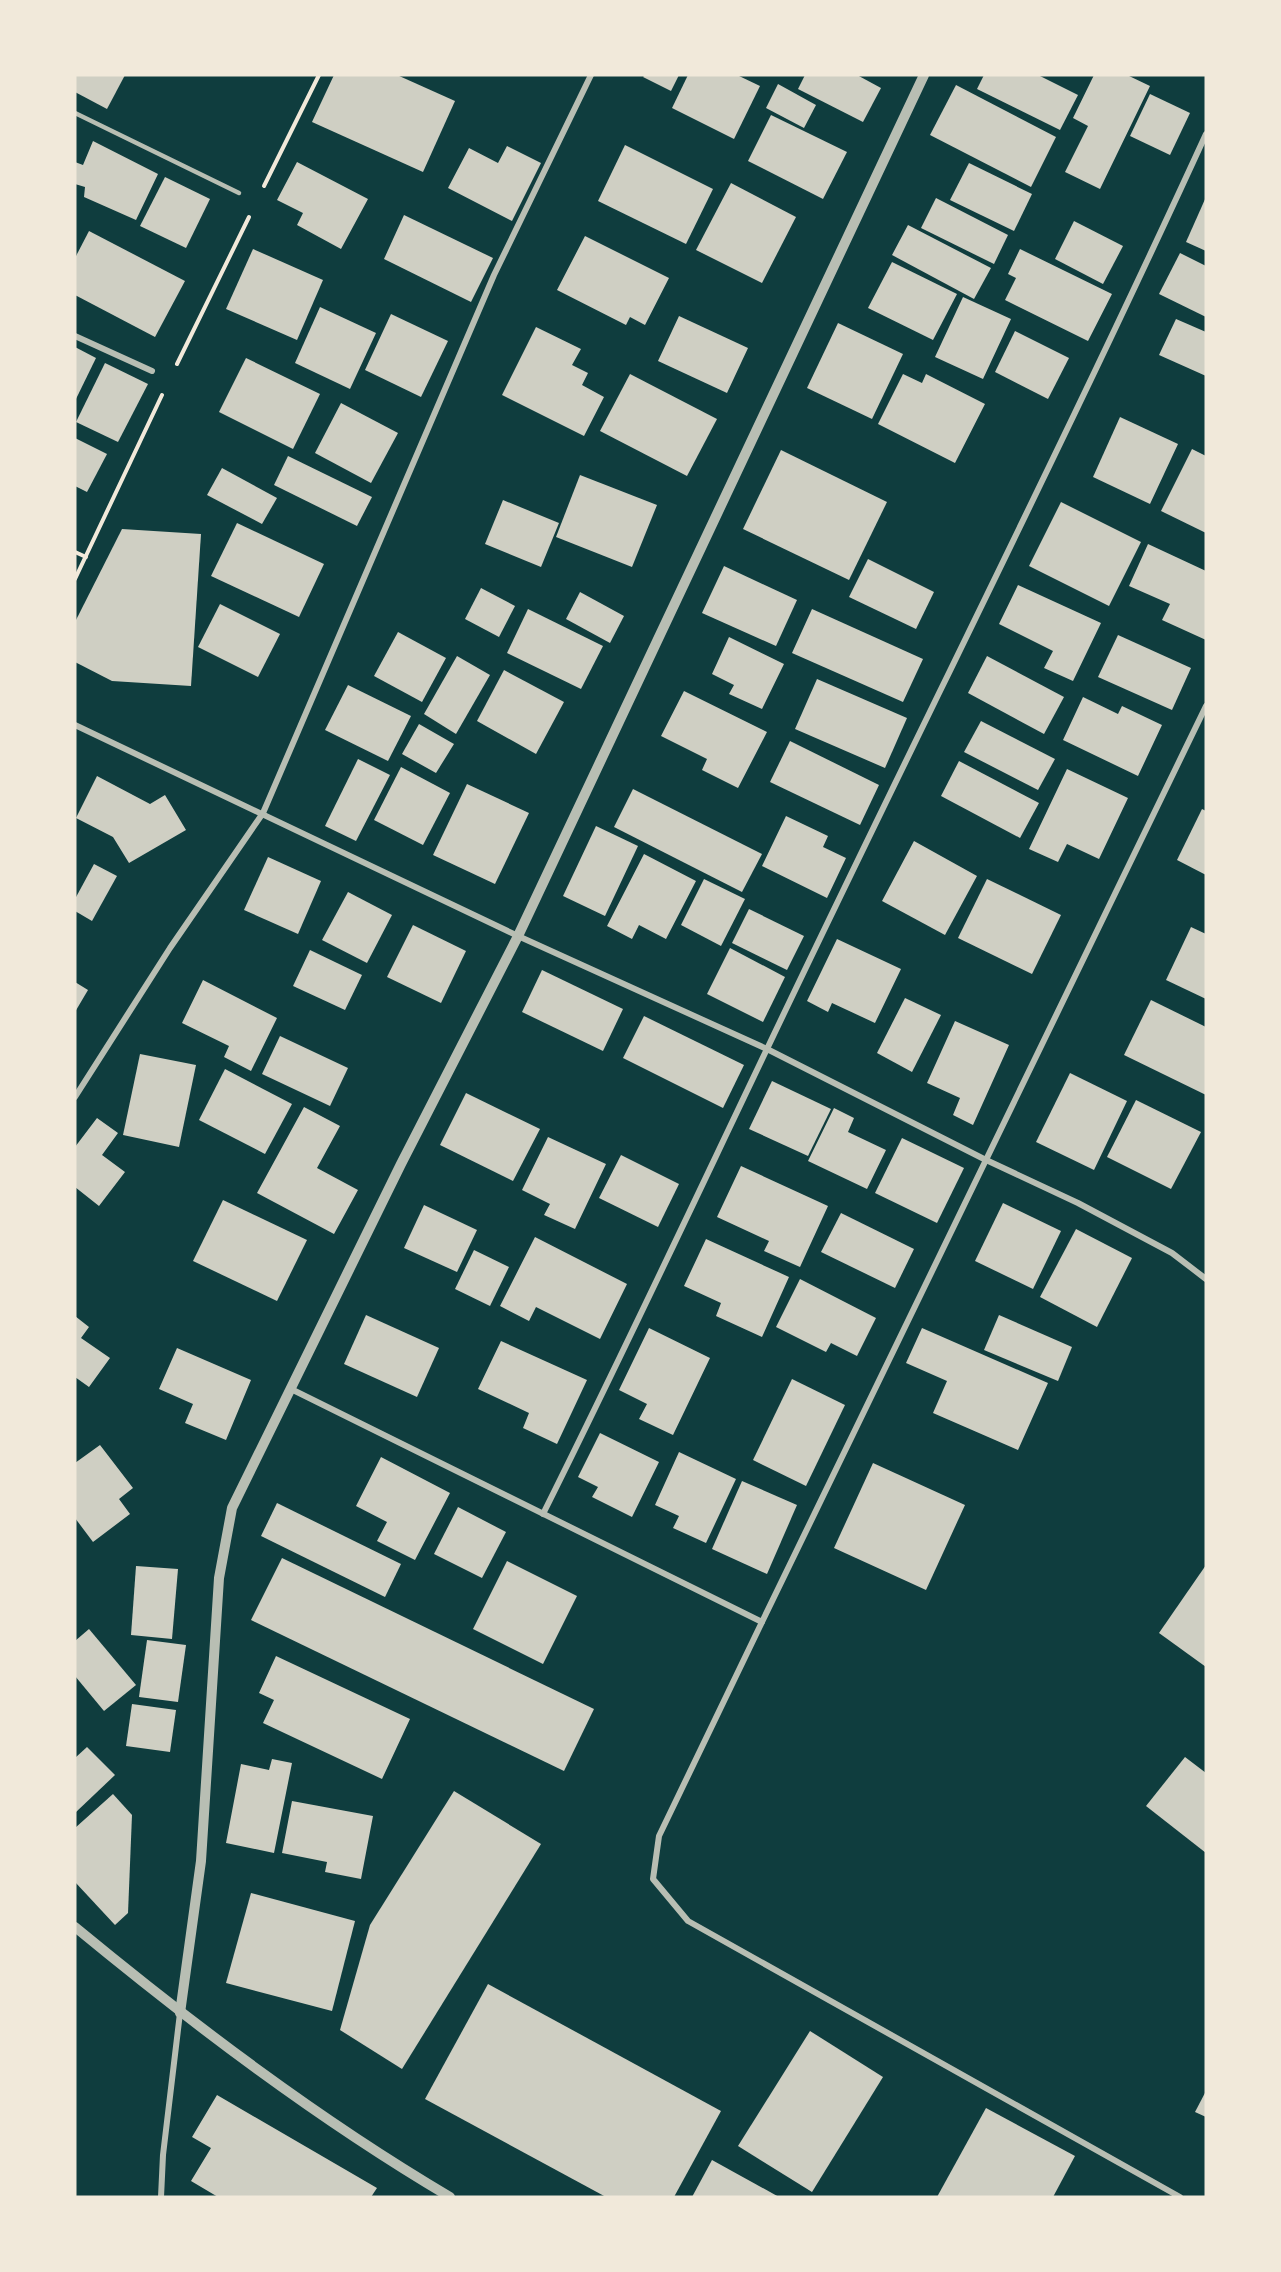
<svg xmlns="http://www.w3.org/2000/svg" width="1281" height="2272" font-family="Quicksand,sans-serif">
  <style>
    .building { fill: #cfcfc3 }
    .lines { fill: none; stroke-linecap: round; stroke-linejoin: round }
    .path { stroke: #f1e9da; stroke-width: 4 }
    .service { stroke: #b8beb3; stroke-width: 4.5 }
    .minor { stroke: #b8beb3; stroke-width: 6 }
    .tertiary { stroke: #b8beb3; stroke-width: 10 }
  </style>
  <rect width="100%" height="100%" fill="#0f3d3e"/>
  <g class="building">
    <path d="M75,75H125L107,109L75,92Z"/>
    <path d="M334,75H397L455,101L423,172L312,122Z"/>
    <path d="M645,75H679L671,91L643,77Z"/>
    <path d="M688,75H737L760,86L734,139L672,108Z"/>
    <path d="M805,75H857L881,88L863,122L798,89Z"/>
    <path d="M984,75H1038L1078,95L1060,130L977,89Z"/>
    <path d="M1094,75H1127L1150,86L1100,189L1065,172L1088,126L1073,118Z"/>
    <path d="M778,84L816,105L804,128L766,108Z"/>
    <path d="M956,85L1056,137L1031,187L930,135Z"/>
    <path d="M1150,94L1190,113L1170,155L1130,136Z"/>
    <path d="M771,115L847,152L823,199L748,161Z"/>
    <path d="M93,141L158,174L136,220L84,197L85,187L75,184V162L83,165Z"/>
    <path d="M625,145L713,189L686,244L598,201Z"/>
    <path d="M507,146L541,163L512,221L448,188L469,148L498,163Z"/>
    <path d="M297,162L368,199L341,249L297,225L303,213L277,200Z"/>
    <path d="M969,163L1032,194L1014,231L950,200Z"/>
    <path d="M165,177L210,199L186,248L140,226Z"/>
    <path d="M731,183L796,217L762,283L696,250Z"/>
    <path d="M1206,197V251L1186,242Z"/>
    <path d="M936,198L1008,235L994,264L921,228Z"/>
    <path d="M404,215L493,258L471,302L384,259Z"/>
    <path d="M1074,221L1123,246L1103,284L1055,259Z"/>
    <path d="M908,225L991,268L974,299L892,255Z"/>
    <path d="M89,231L185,281L155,337L75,295V258Z"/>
    <path d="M585,236L669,278L645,325L630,317L626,325L557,290Z"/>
    <path d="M253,249L323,280L297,340L226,309Z"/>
    <path d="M1020,249L1112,294L1088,341L1005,300L1016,278L1008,274Z"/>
    <path d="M1180,253L1206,266V317L1159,294Z"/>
    <path d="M892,262L957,294L933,340L868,308Z"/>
    <path d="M963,297L1011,319L983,379L935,357Z"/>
    <path d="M320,307L376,333L350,389L295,363Z"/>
    <path d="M391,314L448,341L421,397L365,370Z"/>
    <path d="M679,316L748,348L727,393L658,361Z"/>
    <path d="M1176,319L1206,332V376L1159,355Z"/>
    <path d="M838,323L903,354L872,419L807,388Z"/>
    <path d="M536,327L581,349L572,365L588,373L582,385L604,397L584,436L502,395Z"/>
    <path d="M1015,331L1069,358L1048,399L995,372Z"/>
    <path d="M75,347L96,358L75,401Z"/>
    <path d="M246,358L320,394L293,449L219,412Z"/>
    <path d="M105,363L148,384L118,442L76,422Z"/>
    <path d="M630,374L717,419L687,476L600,431Z"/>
    <path d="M903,374L922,383L926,374L985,404L955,463L878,424Z"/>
    <path d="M341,403L398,433L371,483L315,453Z"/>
    <path d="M1120,417L1178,444L1150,504L1093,477Z"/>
    <path d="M75,438L107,454L87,492L75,486Z"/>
    <path d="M1192,449L1206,456V533L1161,511Z"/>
    <path d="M781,450L887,502L849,580L743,529Z"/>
    <path d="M288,456L372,497L357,526L274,485Z"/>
    <path d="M222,468L277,498L262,524L207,495Z"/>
    <path d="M580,475L657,505L632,567L556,537Z"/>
    <path d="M503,500L559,523L541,567L485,544Z"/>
    <path d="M1061,502L1141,542L1109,606L1029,566Z"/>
    <path d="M237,523L324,564L299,617L211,576Z"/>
    <path d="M122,529L201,534L191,686L112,681L75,662V622Z"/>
    <path d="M1148,544L1206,571V640L1162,620L1170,604L1129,586Z"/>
    <path d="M868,559L934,592L916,629L849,597Z"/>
    <path d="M724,566L797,600L776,646L702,613Z"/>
    <path d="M1018,585L1101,623L1073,681L1044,668L1053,651L999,624Z"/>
    <path d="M481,588L515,606L499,637L465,619Z"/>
    <path d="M580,592L624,616L610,643L566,619Z"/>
    <path d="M220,604L280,634L258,677L198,647Z"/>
    <path d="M528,609L603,646L581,689L507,653Z"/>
    <path d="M812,609L923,659L903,702L792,653Z"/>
    <path d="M398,632L446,658L422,702L374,676Z"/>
    <path d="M1118,635L1191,668L1172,710L1098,677Z"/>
    <path d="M729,637L784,664L762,709L729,694L734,685L712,674Z"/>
    <path d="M457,656L490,675L456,734L424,714Z"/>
    <path d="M987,656L1064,697L1044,734L968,693Z"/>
    <path d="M504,670L564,702L536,754L477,721Z"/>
    <path d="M817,679L907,718L885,768L795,729Z"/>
    <path d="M348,685L411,716L388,761L325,730Z"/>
    <path d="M684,691L767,732L738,788L702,770L707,759L661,736Z"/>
    <path d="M1083,697L1118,714L1122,706L1162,725L1138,776L1063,740Z"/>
    <path d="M981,721L1055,759L1038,790L964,752Z"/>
    <path d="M419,724L454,744L436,773L402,754Z"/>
    <path d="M790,741L879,785L860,825L770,782Z"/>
    <path d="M358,759L390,775L356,841L325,826Z"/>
    <path d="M959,761L1039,803L1020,838L941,796Z"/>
    <path d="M401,767L450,793L423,845L374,820Z"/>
    <path d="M1067,769L1128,798L1099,859L1067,844L1058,862L1029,849Z"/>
    <path d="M97,776L150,804L165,795L186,830L129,863L113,837L76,818Z"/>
    <path d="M467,784L529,813L495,884L433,855Z"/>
    <path d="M633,789L762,854L742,892L614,827Z"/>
    <path d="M1202,809L1206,811V875L1177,860Z"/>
    <path d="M786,816L828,836L823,847L846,858L827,898L762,866Z"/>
    <path d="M596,826L638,846L605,916L563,896Z"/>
    <path d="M914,841L977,876L945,935L882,901Z"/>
    <path d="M644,854L696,881L666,939L639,925L632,939L607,926Z"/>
    <path d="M268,857L321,881L298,934L244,910Z"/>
    <path d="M94,864L117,876L92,921L75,911V899Z"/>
    <path d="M704,879L745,899L721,946L681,925Z"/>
    <path d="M987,879L1061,915L1032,974L958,938Z"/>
    <path d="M348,892L392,915L367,963L322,940Z"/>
    <path d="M749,909L804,936L787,970L732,943Z"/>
    <path d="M413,925L466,951L441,1003L387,977Z"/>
    <path d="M1191,927L1206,934V999L1166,980Z"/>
    <path d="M837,939L901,969L875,1023L832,1003L828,1012L807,1001Z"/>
    <path d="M730,948L785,977L763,1022L707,994Z"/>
    <path d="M310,950L362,975L345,1010L293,986Z"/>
    <path d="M542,970L623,1009L603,1051L522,1012Z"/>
    <path d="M203,980L277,1018L251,1071L224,1057L229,1046L182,1023Z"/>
    <path d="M75,982L88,990L75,1012Z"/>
    <path d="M905,998L941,1015L912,1072L877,1053Z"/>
    <path d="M1151,1000L1206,1027V1095L1124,1055Z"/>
    <path d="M644,1016L744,1065L723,1108L623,1058Z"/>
    <path d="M955,1021L1009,1045L973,1125L953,1115L960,1098L927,1083Z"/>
    <path d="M280,1036L348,1068L330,1106L262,1074Z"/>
    <path d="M140,1054L196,1065L179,1147L123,1135Z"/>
    <path d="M225,1069L292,1104L265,1154L199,1120Z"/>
    <path d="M1070,1073L1127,1101L1094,1170L1036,1142Z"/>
    <path d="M772,1081L831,1109L808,1156L749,1129Z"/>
    <path d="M466,1093L540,1129L513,1181L440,1145Z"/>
    <path d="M1136,1100L1201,1132L1171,1189L1107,1157Z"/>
    <path d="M304,1107L340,1126L317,1168L358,1190L334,1234L257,1193Z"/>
    <path d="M834,1108L854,1118L848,1132L886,1150L867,1189L808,1161Z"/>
    <path d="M97,1118L118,1133L102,1155L125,1172L99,1206L75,1187V1147Z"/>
    <path d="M548,1137L606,1164L575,1229L544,1215L550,1204L522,1190Z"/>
    <path d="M902,1138L964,1168L937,1223L875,1193Z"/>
    <path d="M621,1155L679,1184L658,1227L599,1198Z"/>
    <path d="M741,1166L828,1206L800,1267L764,1251L769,1241L717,1217Z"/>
    <path d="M223,1200L307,1240L277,1301L193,1261Z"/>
    <path d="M1003,1203L1061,1231L1033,1289L975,1261Z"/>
    <path d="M424,1205L477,1230L457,1272L404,1248Z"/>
    <path d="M841,1213L914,1249L895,1288L821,1252Z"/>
    <path d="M1076,1229L1132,1258L1097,1327L1040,1297Z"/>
    <path d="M535,1237L627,1284L600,1339L536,1307L529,1321L500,1306Z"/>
    <path d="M706,1239L789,1277L762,1337L716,1316L721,1303L684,1286Z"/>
    <path d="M474,1250L509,1267L490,1306L455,1289Z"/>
    <path d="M800,1279L876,1318L857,1356L831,1343L826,1352L776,1327Z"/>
    <path d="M366,1315L439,1348L417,1397L344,1364Z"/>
    <path d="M999,1315L1072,1347L1058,1381L984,1350Z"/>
    <path d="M75,1316L89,1327L81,1338L110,1358L89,1387L75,1377Z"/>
    <path d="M649,1328L710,1358L673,1435L639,1419L647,1404L619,1390Z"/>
    <path d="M922,1328L1048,1383L1018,1450L933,1413L947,1381L906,1363Z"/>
    <path d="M501,1341L587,1380L557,1444L523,1428L529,1413L478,1389Z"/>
    <path d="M177,1348L251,1380L226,1440L185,1423L193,1404L159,1389Z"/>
    <path d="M792,1379L845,1405L806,1486L753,1460Z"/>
    <path d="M600,1433L659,1462L632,1517L592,1497L598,1487L578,1477Z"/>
    <path d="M100,1445L133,1488L119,1499L130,1514L93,1542L75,1518V1463Z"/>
    <path d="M679,1452L736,1479L706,1543L673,1528L679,1516L655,1505Z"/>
    <path d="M381,1457L450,1493L415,1560L377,1541L387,1522L356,1506Z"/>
    <path d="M873,1463L965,1505L926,1590L834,1548Z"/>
    <path d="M742,1481L797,1505L767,1574L712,1549Z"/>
    <path d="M277,1503L401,1564L385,1597L261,1536Z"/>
    <path d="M458,1507L506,1532L482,1578L434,1554Z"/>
    <path d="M282,1558L594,1709L564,1771L251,1620Z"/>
    <path d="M507,1561L577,1596L543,1664L473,1629Z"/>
    <path d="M1206,1565V1667L1159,1633Z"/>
    <path d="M136,1566L178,1569L172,1639L131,1635Z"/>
    <path d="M89,1629L136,1685L104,1711L75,1676V1641Z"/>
    <path d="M147,1640L186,1645L178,1702L139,1697Z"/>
    <path d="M276,1656L410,1719L382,1779L263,1723L274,1700L259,1693Z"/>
    <path d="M132,1704L176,1710L170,1752L126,1746Z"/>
    <path d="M87,1747L115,1775L75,1813V1758Z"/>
    <path d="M1185,1757L1206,1773V1853L1146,1806Z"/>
    <path d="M272,1759L292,1763L274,1853L226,1843L241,1764L269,1770Z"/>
    <path d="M454,1791L541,1844L402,2069L340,2030L370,1925Z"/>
    <path d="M113,1794L132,1815L128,1913L115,1925L75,1882V1828Z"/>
    <path d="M292,1801L373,1816L361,1879L325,1872L327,1862L282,1853Z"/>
    <path d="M251,1893L355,1921L332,2011L226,1983Z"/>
    <path d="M488,1984L721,2111L674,2197H606L425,2099Z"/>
    <path d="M810,2031L883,2077L812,2192L738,2146Z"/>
    <path d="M1206,2091V2117L1195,2112Z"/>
    <path d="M217,2095L377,2188L371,2197H218L191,2181L211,2148L192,2137Z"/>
    <path d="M986,2108L1075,2156L1053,2197H937Z"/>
    <path d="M712,2160L779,2197H692Z"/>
  </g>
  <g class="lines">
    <g class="path">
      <path d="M264,186L319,75"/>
      <path d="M177,364L249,217"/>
      <path d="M75,552L86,557"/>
      <path d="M75,579L162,395"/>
    </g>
    <path class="service" d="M75,113L239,193"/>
    <g class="minor">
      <path d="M75,336L152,371"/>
      <path d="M75,725L518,936L767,1049L984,1159L1078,1203L1172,1253L1206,1279"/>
      <path d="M75,1097L170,948L263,813L494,275L591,75"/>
      <path d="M291,1389L762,1622L1206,706"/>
      <path d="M543,1514C620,1360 693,1204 767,1049C912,744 1065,442 1206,134"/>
      <path d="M762,1622L659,1836L653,1879L688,1921L1180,2197"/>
      <path d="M161,2197L163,2155L180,2013"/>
    </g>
    <g class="tertiary">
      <path d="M75,1927C194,2025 318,2119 450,2197"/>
      <path d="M180,2013L201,1861L219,1578L232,1508L401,1164L518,936L924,75"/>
    </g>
  </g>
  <rect width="1281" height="2272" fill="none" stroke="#f1e9da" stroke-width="153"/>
</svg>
